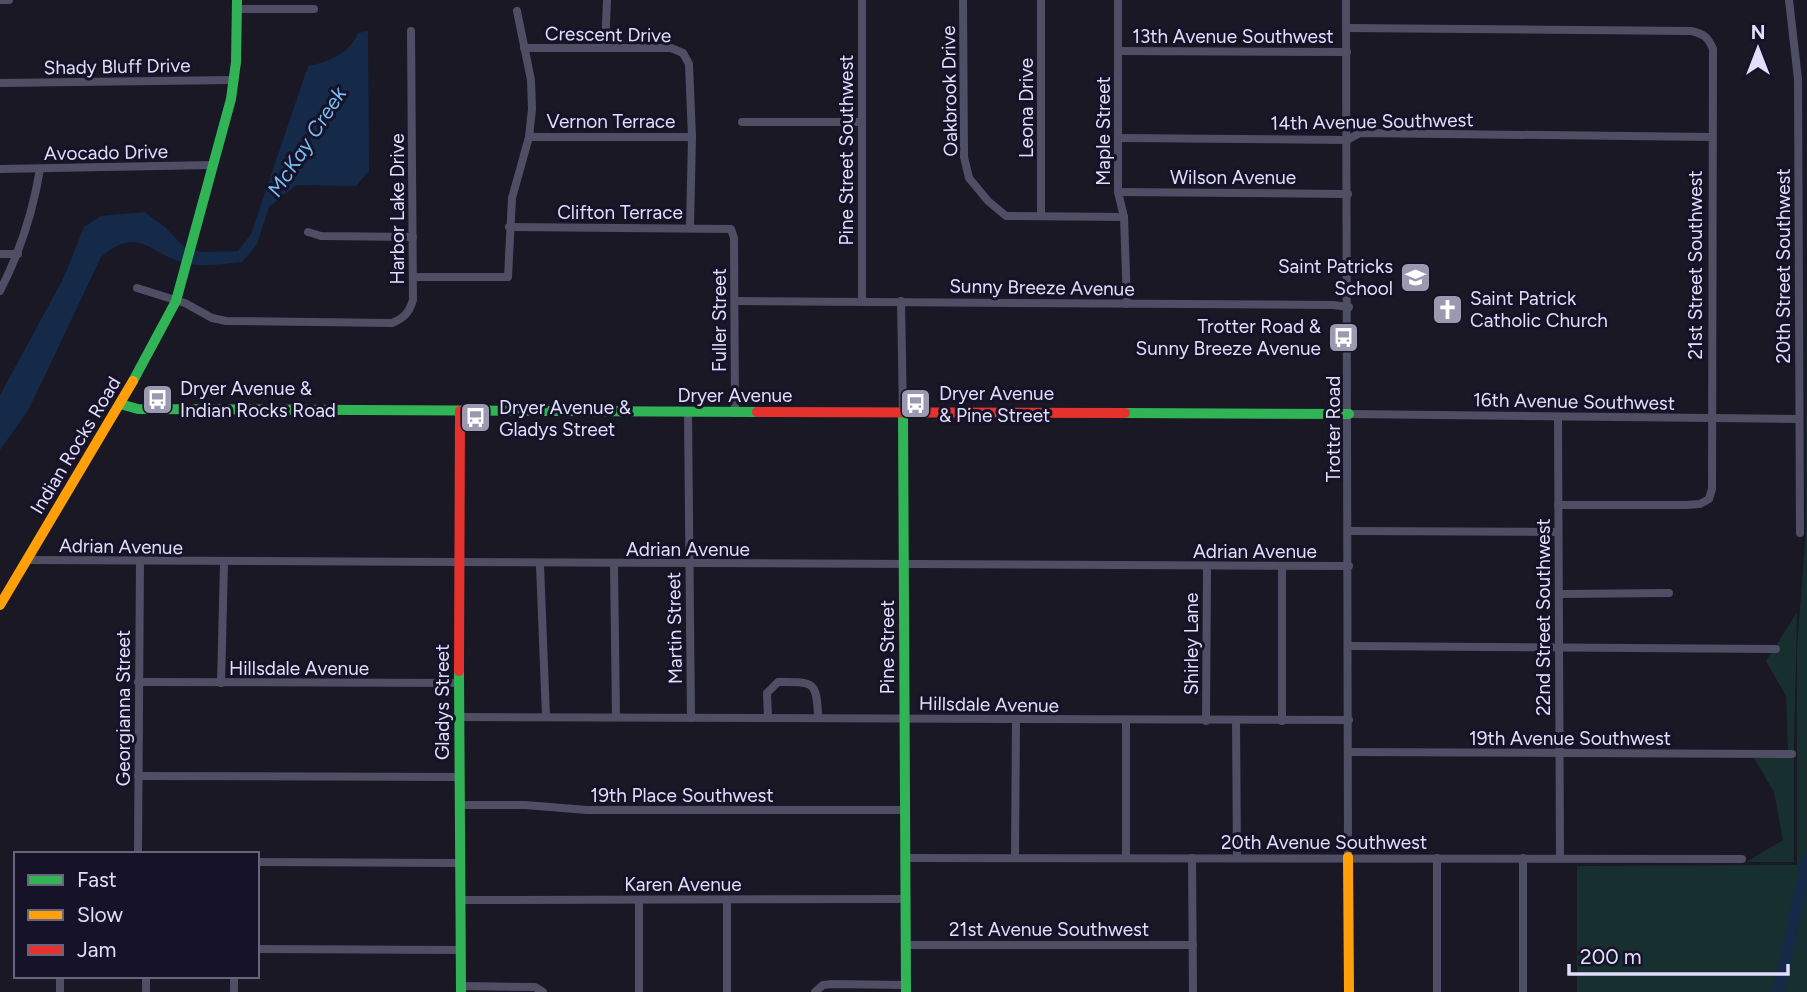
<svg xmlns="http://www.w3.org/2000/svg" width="1807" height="992" font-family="Figtree,sans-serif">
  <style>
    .green { fill: #172f2f }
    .water { fill: #152948 }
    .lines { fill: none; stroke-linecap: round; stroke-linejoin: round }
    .river { stroke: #152948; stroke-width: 12 }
    .street { stroke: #4f4e64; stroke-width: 8 }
    .fast { stroke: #30b455; stroke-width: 10 }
    .slow { stroke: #ff9f0a; stroke-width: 10 }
    .jam { stroke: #e5322d; stroke-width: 10 }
    .labels { text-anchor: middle; stroke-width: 6; stroke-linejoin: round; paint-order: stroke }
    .street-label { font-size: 19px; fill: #e1defc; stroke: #161329 }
    .poi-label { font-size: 19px; fill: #e1defc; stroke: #161329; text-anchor: start }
    .water-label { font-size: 21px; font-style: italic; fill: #76bdf3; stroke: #161329 }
  </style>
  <rect width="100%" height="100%" fill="#1a1824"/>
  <g class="green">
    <path d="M1807,271V992H1577V866L1797,865V648L1806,530Z"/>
    <path d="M1797,612L1794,750H1788L1786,696L1766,661L1771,653H1779L1777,644Z"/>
    <path d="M1754,758H1794V862H1746L1783,840L1774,792Z"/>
  </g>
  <path class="water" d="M368,31L369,171L356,186L297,185L281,197L269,207L257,244L242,262C223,264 200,268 181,262C147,251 138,226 101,257L29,409L0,450V395L64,277L84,227L101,216L144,212L165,227L186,249L203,252L238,251L251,234L308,66C329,62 350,53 358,33Z"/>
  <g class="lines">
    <path class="river" d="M1778,992L1807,861"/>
    <g class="street">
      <path d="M0,0H9"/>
      <path d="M963,0L964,157L969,178L988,201L1006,216L1124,217"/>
      <path d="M1041,0V216"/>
      <path d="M1118,0V192L1124,217L1127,304"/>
      <path d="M1346,0L1348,857"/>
      <path d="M1789,0L1798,79L1800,533"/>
      <path d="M237,9H314"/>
      <path d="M1347,28L1691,31C1704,34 1708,37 1713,49L1712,489L1709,499L1700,504L1686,505H1558"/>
      <path d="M605,47L607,0"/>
      <path d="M524,48H671L683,53L689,64L692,137L690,227"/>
      <path d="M1118,51L1347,52"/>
      <path d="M0,83L233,80"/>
      <path d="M742,122H861"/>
      <path d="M529,137H692"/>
      <path d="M1118,138L1347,140L1360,133L1712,137"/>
      <path d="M0,169L213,165"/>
      <path d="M1118,192L1348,194"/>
      <path d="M509,227L731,229L734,238L735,413"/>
      <path d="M308,232L321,236L413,237"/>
      <path d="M0,254H18"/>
      <path d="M413,277H508L512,198L529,137L532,109L531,80L517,11"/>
      <path d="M137,288L185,303L212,318L226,321L392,323C404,318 409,313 413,300L411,31"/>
      <path d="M0,291C20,252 33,212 40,169"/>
      <path d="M735,301L1333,305L1349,307"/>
      <path d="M862,301V0"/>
      <path d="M901,301L903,414"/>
      <path d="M688,413L691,718"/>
      <path d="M1349,414L1799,419"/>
      <path d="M1558,417L1560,858"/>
      <path d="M1349,531L1558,532"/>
      <path d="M27,560L1349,566"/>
      <path d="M614,564L616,717"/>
      <path d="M540,565L546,717"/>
      <path d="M1559,594L1669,593"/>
      <path d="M1349,646L1776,649"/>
      <path d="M138,682L460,683"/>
      <path d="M221,683L224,563"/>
      <path d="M460,717L1349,720"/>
      <path d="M768,717L767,693L778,682C813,682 817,680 818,717"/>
      <path d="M1126,721V858"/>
      <path d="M1206,721L1207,568"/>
      <path d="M1236,721L1237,857"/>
      <path d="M1282,721V567"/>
      <path d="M1348,752L1792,754"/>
      <path d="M138,776L459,777"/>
      <path d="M460,805H525L587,810H905"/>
      <path d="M138,854L140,562"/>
      <path d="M1015,857L1016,721"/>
      <path d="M906,858L1742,859"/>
      <path d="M1192,858L1193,992"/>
      <path d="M1437,858V992"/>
      <path d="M257,862L460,863"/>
      <path d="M460,900L906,899"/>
      <path d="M639,900V992"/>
      <path d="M727,900V992"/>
      <path d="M906,945H1193"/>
      <path d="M257,949L461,950"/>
      <path d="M60,976V992"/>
      <path d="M146,976V992"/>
      <path d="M234,976V992"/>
      <path d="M462,986L535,987L543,992"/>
      <path d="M815,992L823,985L832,984L906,985"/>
      <path d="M1523,992V858"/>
    </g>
    <g class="fast">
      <path d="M133,381L176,301L231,99L236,62L237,0"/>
      <path d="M120,404L138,409L757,412"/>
      <path d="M1125,413L1349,414"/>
      <path d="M903,414L906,992"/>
      <path d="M459,671L461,992"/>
    </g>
    <g class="slow">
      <path d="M0,605L133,381"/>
      <path d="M1348,857L1349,992"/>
    </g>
    <g class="jam">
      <path d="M757,412L1125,413"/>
      <path d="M459,671L460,411"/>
    </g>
  </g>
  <defs>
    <symbol id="school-square" viewBox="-11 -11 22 22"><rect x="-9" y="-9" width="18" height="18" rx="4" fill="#9b99b0" stroke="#161329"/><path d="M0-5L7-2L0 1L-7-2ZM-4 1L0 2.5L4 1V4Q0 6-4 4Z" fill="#fff"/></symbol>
    <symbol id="church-square" viewBox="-11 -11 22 22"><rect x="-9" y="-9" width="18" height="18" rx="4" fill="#9b99b0" stroke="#161329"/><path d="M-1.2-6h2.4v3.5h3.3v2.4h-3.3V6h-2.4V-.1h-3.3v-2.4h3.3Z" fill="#fff"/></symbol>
    <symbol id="bus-square" viewBox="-11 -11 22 22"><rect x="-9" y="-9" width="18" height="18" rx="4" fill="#9b99b0" stroke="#161329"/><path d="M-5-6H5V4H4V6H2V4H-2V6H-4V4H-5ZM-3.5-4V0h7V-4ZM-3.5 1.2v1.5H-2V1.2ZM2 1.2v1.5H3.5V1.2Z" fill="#fff"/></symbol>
  </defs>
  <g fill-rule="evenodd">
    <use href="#school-square" x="1398" y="260" width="35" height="35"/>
    <use href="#church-square" x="1430" y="292" width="35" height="35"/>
    <use href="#bus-square" x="1326" y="320" width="35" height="35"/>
    <use href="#bus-square" x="140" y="382" width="35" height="35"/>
    <use href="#bus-square" x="898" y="386" width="35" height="35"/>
    <use href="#bus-square" x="458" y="400" width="35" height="35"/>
  </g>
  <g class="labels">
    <g class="street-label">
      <text transform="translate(608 34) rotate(1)" y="7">Crescent Drive</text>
      <text x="1233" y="43">13th Avenue Southwest</text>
      <text transform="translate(117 66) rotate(-1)" y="7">Shady Bluff Drive</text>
      <text transform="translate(949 91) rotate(-91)" y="7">Oakbrook Drive</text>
      <text transform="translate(1026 108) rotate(-90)" y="7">Leona Drive</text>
      <text x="611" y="128">Vernon Terrace</text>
      <text transform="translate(1372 121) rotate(-1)" y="7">14th Avenue Southwest</text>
      <text transform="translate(1103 131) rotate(-90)" y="7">Maple Street</text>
      <text transform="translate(846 150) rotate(-90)" y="7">Pine Street Southwest</text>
      <text transform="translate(106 152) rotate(-1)" y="7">Avocado Drive</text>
      <text x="1233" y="184">Wilson Avenue</text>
      <text transform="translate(397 209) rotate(-90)" y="7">Harbor Lake Drive</text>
      <text x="620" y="219">Clifton Terrace</text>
      <text transform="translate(1695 265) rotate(-90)" y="7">21st Street Southwest</text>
      <text transform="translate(1783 266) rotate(-90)" y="7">20th Street Southwest</text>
      <text transform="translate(1042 287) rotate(1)" y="7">Sunny Breeze Avenue</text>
      <text transform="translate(719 320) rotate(-90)" y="7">Fuller Street</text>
      <text x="735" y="402">Dryer Avenue</text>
      <text transform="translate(1574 401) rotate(1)" y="7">16th Avenue Southwest</text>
      <text transform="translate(1333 429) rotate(-90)" y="7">Trotter Road</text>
      <text transform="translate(75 445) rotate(-59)" y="7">Indian Rocks Road</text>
      <text transform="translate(121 546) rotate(1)" y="7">Adrian Avenue</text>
      <text x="688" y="556">Adrian Avenue</text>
      <text x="1255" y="558">Adrian Avenue</text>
      <text transform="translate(1543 617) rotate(-90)" y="7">22nd Street Southwest</text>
      <text transform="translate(674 628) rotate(-91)" y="7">Martin Street</text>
      <text transform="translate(1191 644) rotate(-90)" y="7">Shirley Lane</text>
      <text transform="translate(887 647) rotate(-90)" y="7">Pine Street</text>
      <text x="299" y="675">Hillsdale Avenue</text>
      <text transform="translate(442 702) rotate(-90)" y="7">Gladys Street</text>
      <text transform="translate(989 704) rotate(1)" y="7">Hillsdale Avenue</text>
      <text transform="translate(123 708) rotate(-90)" y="7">Georgianna Street</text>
      <text x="1570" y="745">19th Avenue Southwest</text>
      <text x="682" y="802">19th Place Southwest</text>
      <text x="1324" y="849">20th Avenue Southwest</text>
      <text x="683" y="891">Karen Avenue</text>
      <text x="1049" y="936">21st Avenue Southwest</text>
    </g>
    <g class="poi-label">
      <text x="1393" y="273" text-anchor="end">Saint Patricks<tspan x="1393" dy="22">School</tspan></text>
      <text x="1470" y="305">Saint Patrick<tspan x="1470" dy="22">Catholic Church</tspan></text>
      <text x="1321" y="333" text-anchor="end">Trotter Road &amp;<tspan x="1321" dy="22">Sunny Breeze Avenue</tspan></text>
      <text x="180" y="395">Dryer Avenue &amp;<tspan x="180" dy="22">Indian Rocks Road</tspan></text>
      <text x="939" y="400">Dryer Avenue<tspan x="939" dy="22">&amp; Pine Street</tspan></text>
      <text x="499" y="414">Dryer Avenue &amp;<tspan x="499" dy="22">Gladys Street</tspan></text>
    </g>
    <g class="water-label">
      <text transform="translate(307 142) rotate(-57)" y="7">McKay Creek</text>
    </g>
  </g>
  <rect x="14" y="852" width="245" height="126" fill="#161329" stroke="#67647d" stroke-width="2"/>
  <rect x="28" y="875" width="35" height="10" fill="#30b455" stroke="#67647d" stroke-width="2"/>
  <text x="77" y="887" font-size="21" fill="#e1defc">Fast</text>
  <rect x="28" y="910" width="35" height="10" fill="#ff9f0a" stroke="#67647d" stroke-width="2"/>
  <text x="77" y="922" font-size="21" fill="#e1defc">Slow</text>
  <rect x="28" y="945" width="35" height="10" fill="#e5322d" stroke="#67647d" stroke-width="2"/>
  <text x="77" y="957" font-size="21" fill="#e1defc">Jam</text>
  <g transform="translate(1758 49)" stroke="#161329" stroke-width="5" paint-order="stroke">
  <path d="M0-5L12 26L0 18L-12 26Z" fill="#e1defc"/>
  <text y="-10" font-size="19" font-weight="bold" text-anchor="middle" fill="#e1defc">N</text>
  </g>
  <path d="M1569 964v10h219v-10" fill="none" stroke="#e1defc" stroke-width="3.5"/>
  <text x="1580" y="964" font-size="21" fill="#e1defc" stroke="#161329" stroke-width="5" paint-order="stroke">200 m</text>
</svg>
